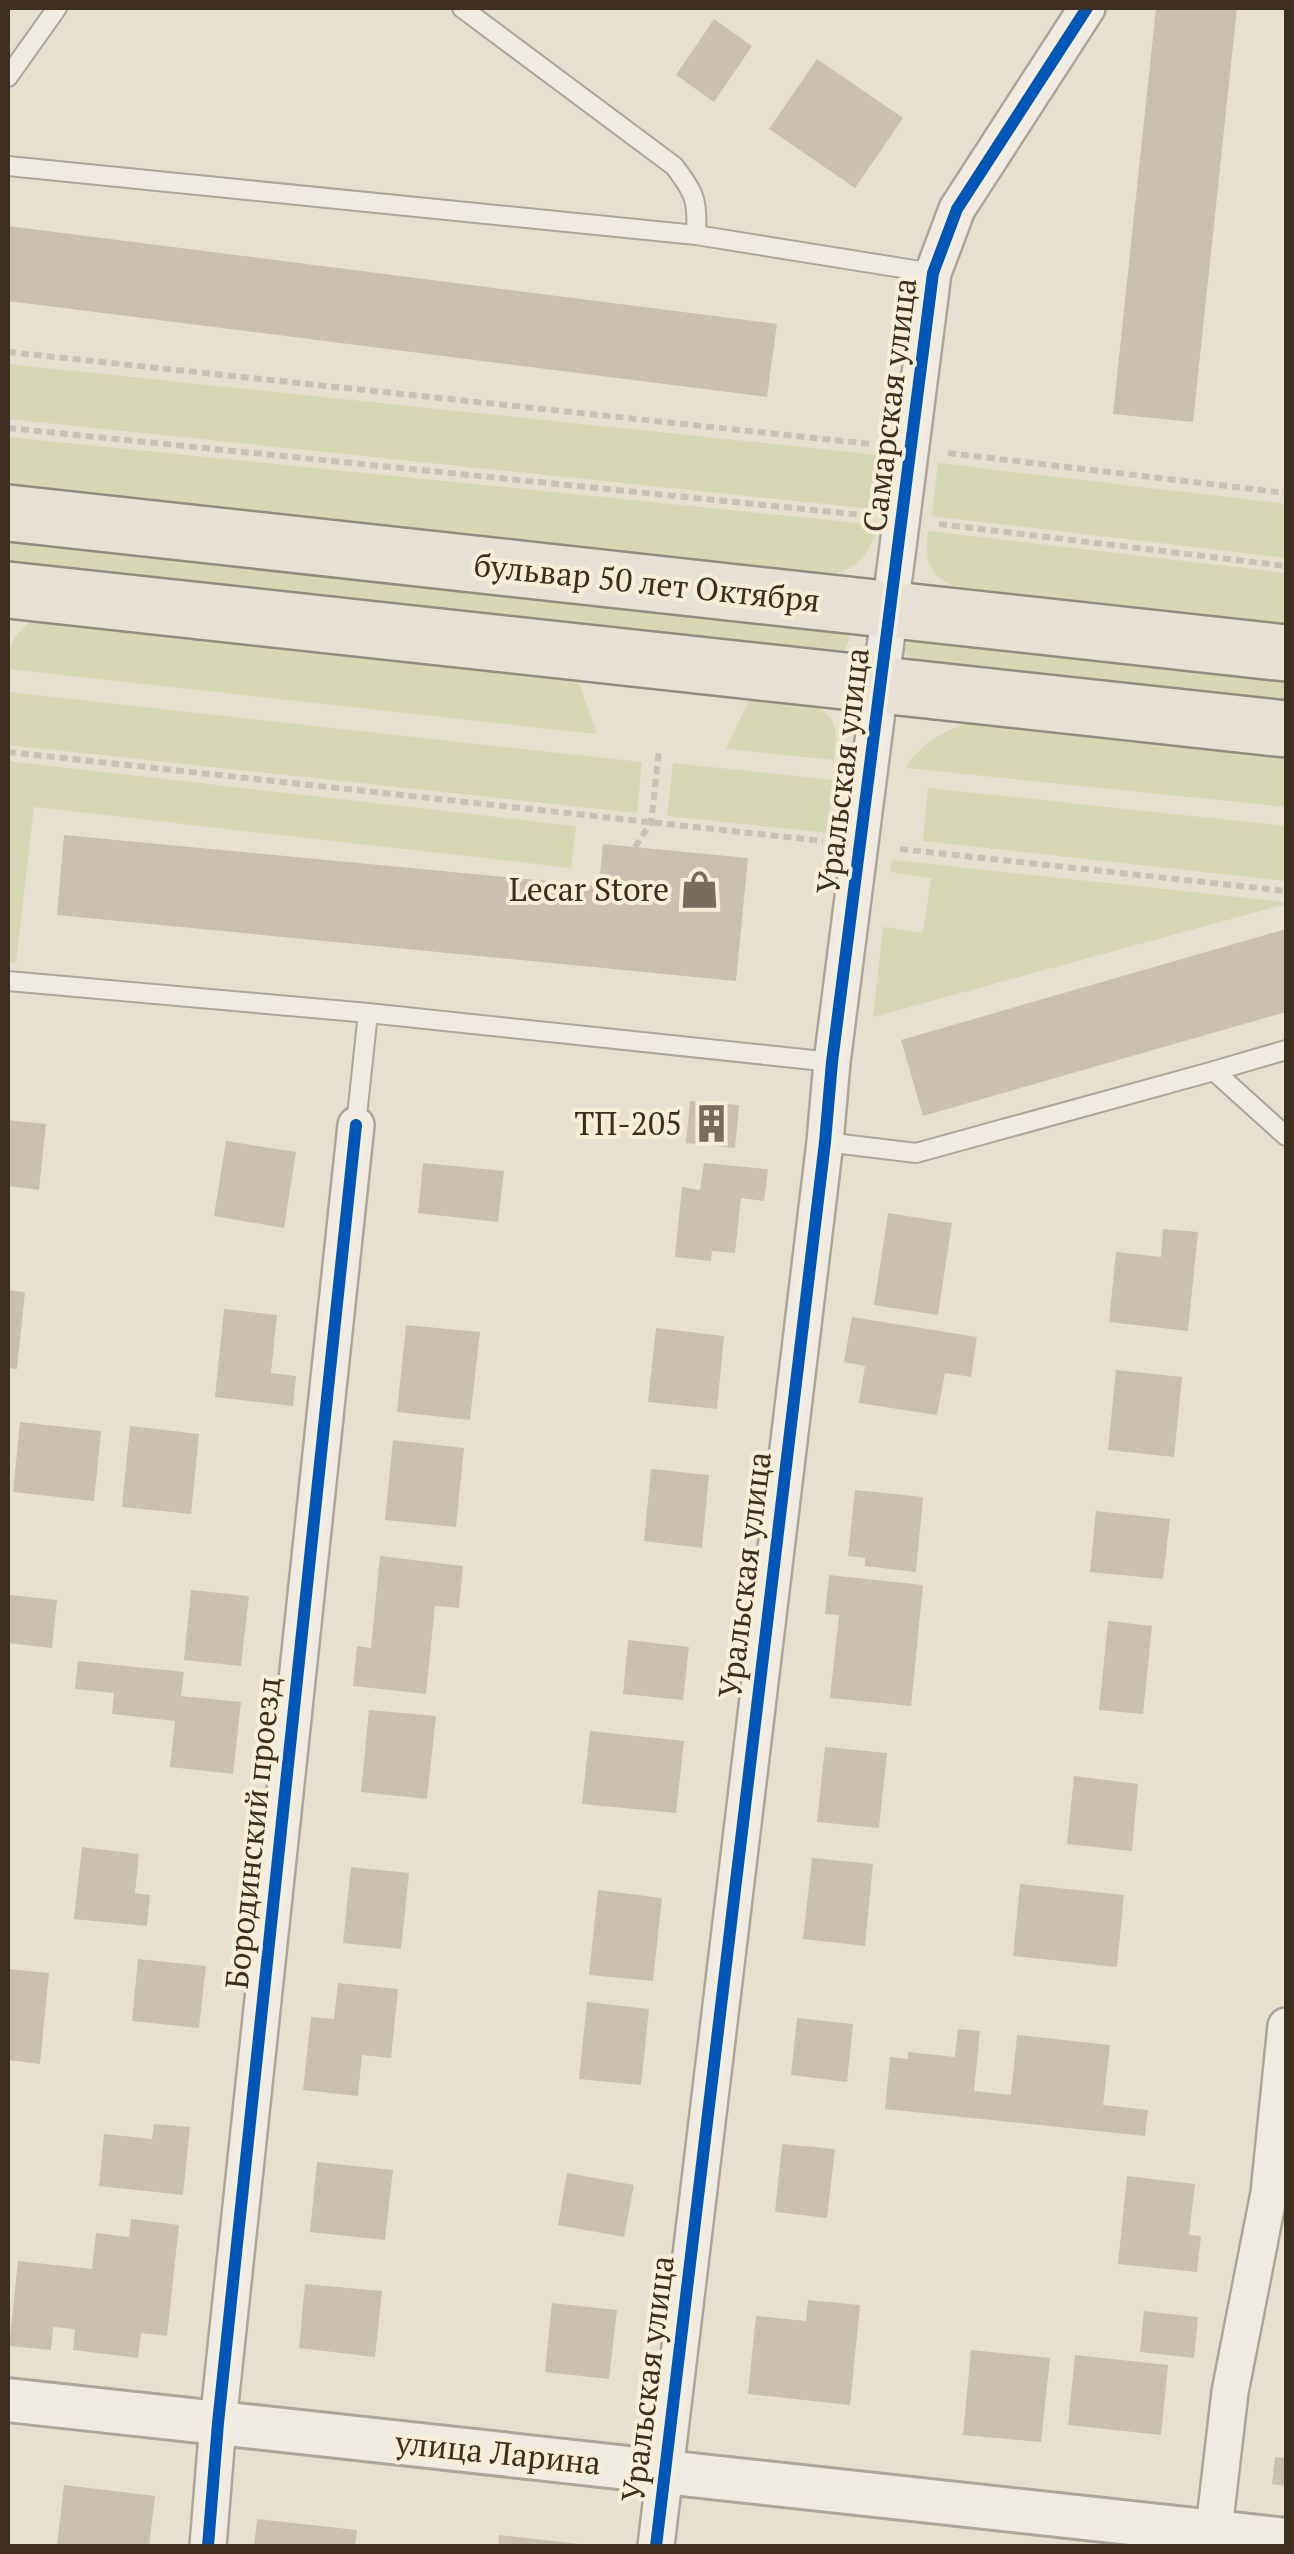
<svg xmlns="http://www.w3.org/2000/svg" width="1294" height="2554" font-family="'PT Serif',serif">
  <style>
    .green { fill: #d6d7b3 }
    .building { fill: #cbbfb2 }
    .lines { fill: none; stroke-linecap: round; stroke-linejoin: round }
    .service-casing { stroke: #ada599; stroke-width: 22 }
    .minor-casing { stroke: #ada599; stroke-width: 40 }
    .tertiary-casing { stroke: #ada599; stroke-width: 48 }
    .primary-casing { stroke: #928b80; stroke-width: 60 }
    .path { stroke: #c8c2b9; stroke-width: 6; stroke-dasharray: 8 5; stroke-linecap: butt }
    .service { stroke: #efebe3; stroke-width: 18 }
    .minor { stroke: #efebe3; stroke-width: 35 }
    .tertiary { stroke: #efebe3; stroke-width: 42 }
    .primary { stroke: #e6e1d4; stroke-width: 55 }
    .cycleway-casing { stroke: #f7eed8; stroke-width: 19 }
    .cycleway { stroke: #0057b8; stroke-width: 12 }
    .labels { text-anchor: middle; stroke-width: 8; stroke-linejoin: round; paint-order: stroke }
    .street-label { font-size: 32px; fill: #3d2e20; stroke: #f7eed8 }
    .poi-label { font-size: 32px; fill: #3d2e20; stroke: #f7eed8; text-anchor: end }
  </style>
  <rect width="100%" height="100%" fill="#e7e0d1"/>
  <g class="green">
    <path d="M8,364L879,455L873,509L8,419Z"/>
    <path d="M8,437L879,525C865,562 857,570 817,578L8,489Z"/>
    <path d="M938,463L1286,504V558L932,516Z"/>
    <path d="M928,531L1286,573V625L953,586C926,572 925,559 928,531Z"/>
    <path d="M8,538L844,632L850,637L844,652L835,654L8,567Z"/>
    <path d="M41,615L576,674L597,734L8,669C7,642 18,629 41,615Z"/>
    <path d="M914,639L1286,677V706L911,662L904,650L908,642Z"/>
    <path d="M8,692L642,762L637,813L8,745Z"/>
    <path d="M751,696C775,699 829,698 835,728C837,738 834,751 834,760L726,749Z"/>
    <path d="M974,721L1286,755V807L906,768C922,741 945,730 974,721Z"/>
    <path d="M8,761L576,826L571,868L34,807L16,963H8Z"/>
    <path d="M673,763L832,780L827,833L667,816Z"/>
    <path d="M928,788L1286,826V881L923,841Z"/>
    <path d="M892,860L1286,902V904L873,1017L883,927L923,933L931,878L890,872Z"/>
  </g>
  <g class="building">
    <path d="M1156,8H1237L1193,422L1113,414Z"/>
    <path d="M714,19L752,46L714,102L676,75Z"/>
    <path d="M817,59L903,118L855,188L769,129Z"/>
    <path d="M8,226L777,324L767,397L8,301Z"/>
    <path d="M64,835L599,886L603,844L748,858L736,981L57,915Z"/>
    <path d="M1286,929V1012L923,1116L901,1040Z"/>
    <path d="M690,1101L739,1105L735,1148L686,1143Z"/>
    <path d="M8,1120L46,1124L39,1190L8,1186Z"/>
    <path d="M226,1141L296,1152L284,1228L214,1216Z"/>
    <path d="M423,1163L504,1171L498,1222L418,1213Z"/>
    <path d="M704,1163L768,1169L764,1201L741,1198L735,1253L712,1251L711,1261L675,1257L682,1187L700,1190Z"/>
    <path d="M888,1213L952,1223L938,1315L874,1305Z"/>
    <path d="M1163,1229L1198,1232L1188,1331L1109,1322L1116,1252L1161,1257Z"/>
    <path d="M8,1290L25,1292L17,1369L8,1368Z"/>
    <path d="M224,1309L277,1315L271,1373L296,1376L293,1406L215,1397Z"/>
    <path d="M852,1317L977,1337L971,1377L945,1373L937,1415L859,1403L865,1366L844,1362Z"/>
    <path d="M406,1325L480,1332L470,1420L397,1412Z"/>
    <path d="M656,1328L724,1336L717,1409L648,1402Z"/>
    <path d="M1116,1370L1182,1377L1174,1457L1108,1450Z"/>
    <path d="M20,1422L101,1431L94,1501L13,1492Z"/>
    <path d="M130,1426L199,1434L191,1514L122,1507Z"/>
    <path d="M393,1440L464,1448L456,1527L385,1520Z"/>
    <path d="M651,1469L709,1475L702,1548L644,1541Z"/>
    <path d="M855,1490L923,1497L916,1572L865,1566V1558L848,1556Z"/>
    <path d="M1096,1511L1170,1519L1163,1579L1090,1572Z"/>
    <path d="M380,1556L463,1566L459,1608L435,1606L426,1694L353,1686L357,1646L371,1648Z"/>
    <path d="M829,1575L923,1585L911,1706L830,1698L839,1615L825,1614Z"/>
    <path d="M191,1590L249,1596L241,1666L184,1660Z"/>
    <path d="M10,1595L57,1600L52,1648L8,1643Z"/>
    <path d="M1108,1621L1152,1626L1143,1714L1099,1710Z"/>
    <path d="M628,1640L689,1647L683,1700L623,1694Z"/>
    <path d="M78,1661L184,1672L181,1696L241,1702L233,1774L170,1767L175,1721L112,1714L114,1693L75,1689Z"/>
    <path d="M369,1710L436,1716L427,1799L361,1792Z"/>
    <path d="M590,1731L684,1741L676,1813L582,1804Z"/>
    <path d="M825,1747L887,1753L879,1828L817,1822Z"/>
    <path d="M1074,1776L1138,1784L1132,1851L1067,1844Z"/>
    <path d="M82,1847L139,1854L135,1893L150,1895L147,1926L74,1919Z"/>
    <path d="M812,1858L873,1864L865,1946L803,1939Z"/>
    <path d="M351,1867L409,1873L401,1949L343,1943Z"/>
    <path d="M1020,1884L1124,1895L1117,1967L1013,1956Z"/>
    <path d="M598,1890L662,1898L653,1981L589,1975Z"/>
    <path d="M138,1959L206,1966L199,2028L132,2021Z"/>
    <path d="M8,1969L49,1973L40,2064L8,2060Z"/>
    <path d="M338,1983L398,1989L391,2058L362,2055L358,2096L303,2090L311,2017L334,2019Z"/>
    <path d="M587,2002L649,2009L641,2085L579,2079Z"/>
    <path d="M797,2018L853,2024L847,2082L791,2075Z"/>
    <path d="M958,2029L980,2031L974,2091L1011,2095L1017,2035L1110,2045L1103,2105L1148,2110L1145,2136L885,2109L890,2057L908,2059V2052L955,2057Z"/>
    <path d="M154,2124L190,2127L183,2195L99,2186L104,2134L152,2139Z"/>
    <path d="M782,2144L835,2149L827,2218L775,2212Z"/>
    <path d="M317,2162L393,2170L385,2240L310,2232Z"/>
    <path d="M567,2173L634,2185L624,2237L558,2225Z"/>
    <path d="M1127,2176L1195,2184L1189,2235L1201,2236L1197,2272L1118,2264Z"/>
    <path d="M131,2219L179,2225L167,2336L141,2333L138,2358L73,2350L75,2329L53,2327L51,2350L9,2346L18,2261L92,2269L96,2233L129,2237Z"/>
    <path d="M305,2284L382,2291L375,2357L299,2348Z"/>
    <path d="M808,2300L860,2305L850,2405L748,2394L756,2316L806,2321Z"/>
    <path d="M552,2303L617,2310L609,2379L545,2372Z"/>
    <path d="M1144,2311L1198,2317L1194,2358L1140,2352Z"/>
    <path d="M971,2350L1050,2358L1041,2442L963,2435Z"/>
    <path d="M1075,2355L1168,2365L1161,2435L1068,2425Z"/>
    <path d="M1275,2457L1286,2458V2486L1272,2484Z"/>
    <path d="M64,2485L155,2496L149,2546H57Z"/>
    <path d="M257,2519L357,2530L355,2546H254Z"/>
    <path d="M499,2535L579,2544V2546H498Z"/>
  </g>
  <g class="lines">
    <defs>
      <g id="service">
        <path d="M462,8L674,166C695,193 698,201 696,235L933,273"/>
        <path d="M8,77L57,8"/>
        <path d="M8,166L696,235"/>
        <path d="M8,981L368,1013L832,1062"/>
        <path d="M1214,1071L1286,1050"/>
        <path d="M356,1125L368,1013"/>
        <path d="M825,1142L916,1153L1214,1071L1286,1136"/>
      </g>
      <g id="minor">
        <path d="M208,2546L218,2423L356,1125"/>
        <path d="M656,2546L825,1142L832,1062L933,273L957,209L1087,8"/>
        <path d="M1212,2546L1230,2392L1269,2193L1286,2026"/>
      </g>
      <path id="tertiary" d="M8,2400L1286,2540"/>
      <g id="primary">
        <path d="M8,513L1286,653"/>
        <path d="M8,590L1286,729"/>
      </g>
    </defs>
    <use href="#service" class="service-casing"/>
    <use href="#minor" class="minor-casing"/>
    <use href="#tertiary" class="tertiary-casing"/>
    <use href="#primary" class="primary-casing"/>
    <g class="path">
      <path d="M8,352L871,444"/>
      <path d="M8,428L862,515"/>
      <path d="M948,453L1286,493"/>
      <path d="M939,524L1286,566"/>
      <path d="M8,752L823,841"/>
      <path d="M635,847L651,823L659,750"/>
      <path d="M900,849L1286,891"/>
    </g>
    <use href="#service" class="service"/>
    <use href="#minor" class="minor"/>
    <use href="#tertiary" class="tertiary"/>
    <use href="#primary" class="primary"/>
    <defs>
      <g id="cycleway">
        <path d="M208,2546L218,2423L356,1125"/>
        <path d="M656,2546L825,1142L832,1062L933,273L957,209L1087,8"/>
      </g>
    </defs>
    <use href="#cycleway" class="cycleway-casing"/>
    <use href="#cycleway" class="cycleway"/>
  </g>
  <defs>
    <symbol id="shop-bare" viewBox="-9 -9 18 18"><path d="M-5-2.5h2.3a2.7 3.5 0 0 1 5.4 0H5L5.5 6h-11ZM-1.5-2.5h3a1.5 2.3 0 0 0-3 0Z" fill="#786c5e" stroke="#f7eed8" stroke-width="2.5" paint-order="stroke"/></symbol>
    <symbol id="building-bare" viewBox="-9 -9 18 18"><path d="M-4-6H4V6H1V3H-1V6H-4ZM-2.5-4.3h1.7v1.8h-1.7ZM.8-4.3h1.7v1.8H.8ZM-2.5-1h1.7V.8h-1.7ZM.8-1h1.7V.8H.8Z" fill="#786c5e" stroke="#f7eed8" stroke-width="2.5" paint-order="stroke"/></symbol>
  </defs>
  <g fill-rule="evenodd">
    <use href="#shop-bare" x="672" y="862" width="55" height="55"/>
    <use href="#building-bare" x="684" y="1096" width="55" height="55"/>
  </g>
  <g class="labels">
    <g class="street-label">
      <text transform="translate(890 405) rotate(-83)" y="11">Самарская улица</text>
      <text transform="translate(647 583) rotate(6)" y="11">бульвар 50 лет Октября</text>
      <text transform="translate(843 771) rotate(-83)" y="11">Уральская улица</text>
      <text transform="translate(745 1575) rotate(-83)" y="11">Уральская улица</text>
      <text transform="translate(253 1833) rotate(-84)" y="11">Бородинский проезд</text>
      <text transform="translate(648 2379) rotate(-83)" y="11">Уральская улица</text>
      <text transform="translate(498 2453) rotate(6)" y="11">улица Ларина</text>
    </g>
    <g class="poi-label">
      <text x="669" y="901">Lecar Store</text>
      <text x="682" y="1135">ТП-205</text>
    </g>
  </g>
  <rect width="1294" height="2554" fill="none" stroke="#3d2e20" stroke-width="20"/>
</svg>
